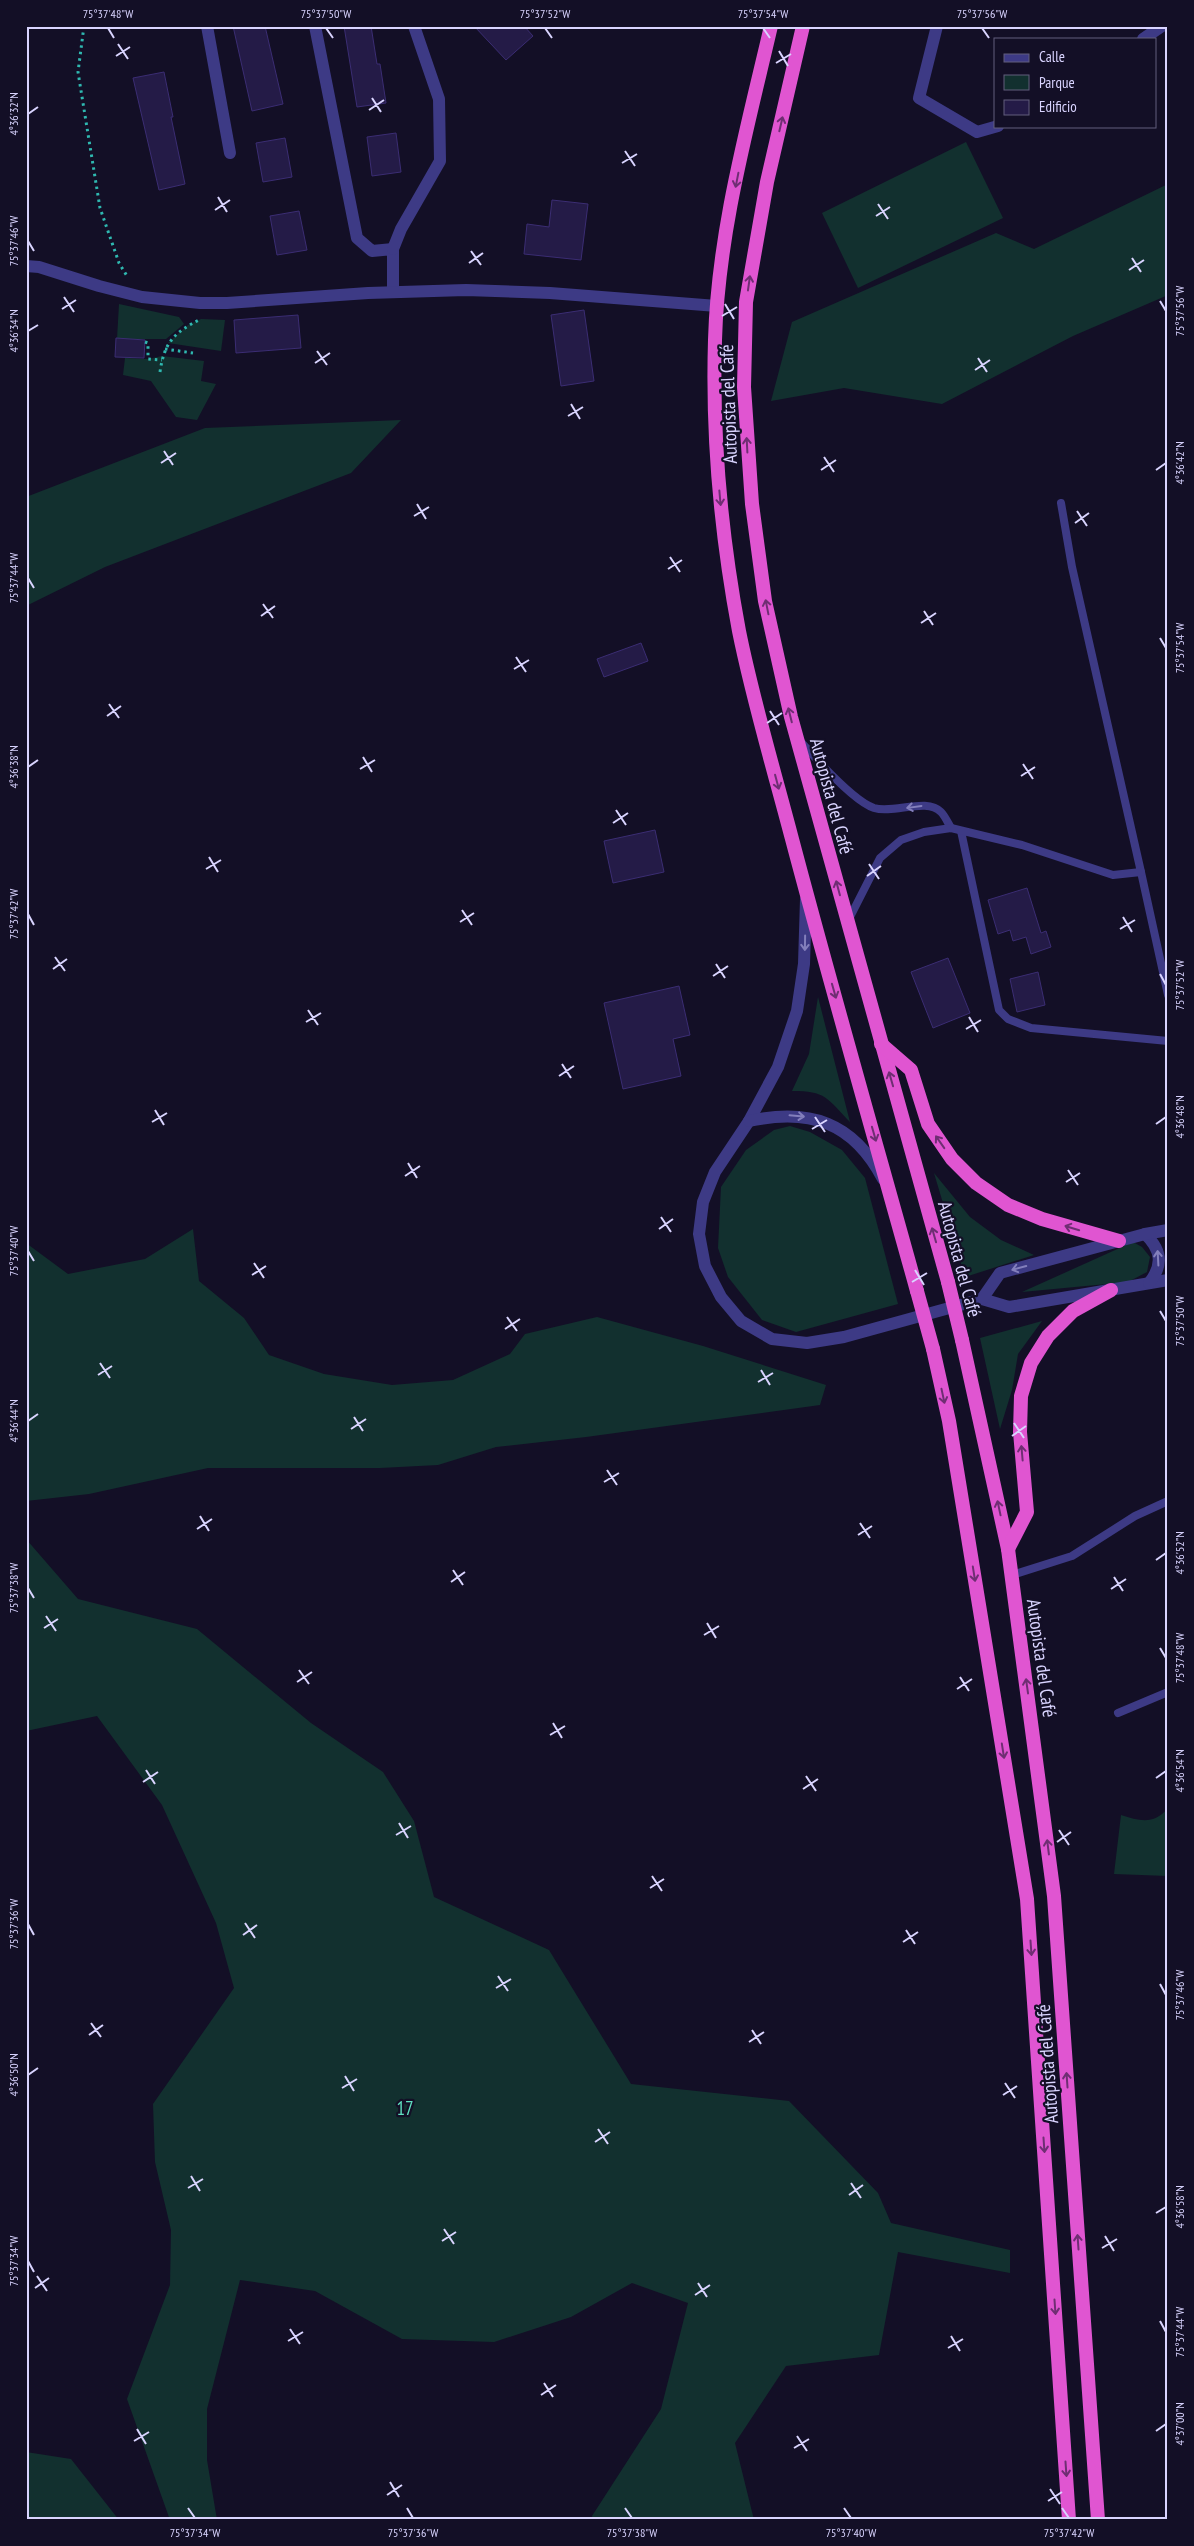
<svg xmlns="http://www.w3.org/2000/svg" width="1194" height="2546" font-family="'PT Sans Narrow',sans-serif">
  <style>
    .green { fill: #12302f }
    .building { fill: #241b47; stroke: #3b2d73 }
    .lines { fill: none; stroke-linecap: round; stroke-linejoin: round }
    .path { stroke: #2fb8b0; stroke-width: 3; stroke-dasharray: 2.5 4; stroke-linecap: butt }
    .service { stroke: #3d3a85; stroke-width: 8 }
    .minor { stroke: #3d3a85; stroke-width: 12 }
    .tertiary { stroke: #3d3a85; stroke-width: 12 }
    .trunk { stroke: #e055d1; stroke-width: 14 }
    .trunk-bridge { stroke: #e055d1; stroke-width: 14 }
    .oneway { stroke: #6f2e73 }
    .oneway2 { stroke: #837fbc }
    .ticks { fill: none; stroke: #d9d4ff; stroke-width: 2 }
    .labels { text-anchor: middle; stroke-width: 4.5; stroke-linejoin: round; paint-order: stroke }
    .street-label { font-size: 19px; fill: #d9d4ff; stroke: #130f26 }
    .park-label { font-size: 19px; fill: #5fe0c0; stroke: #130f26 }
    .neatline { fill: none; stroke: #d9d4ff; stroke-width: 2 }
    .ticks-label { font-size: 12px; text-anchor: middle; fill: #d9d4ff }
  </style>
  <rect width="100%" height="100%" fill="#130f26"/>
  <g class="green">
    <path d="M966,142L1003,218L858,288L822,213Z"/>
    <path d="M1168,184V295L1073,336L942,404L844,388L771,401L792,322L996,233L1034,249Z"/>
    <path d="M119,304L179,317L184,324L166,339H117Z"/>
    <path d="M201,319L225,320L221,351L168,343L188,325Z"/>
    <path d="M162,356L204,361L201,381L216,384L197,420L176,417L151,381L123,375L125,358L148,359Z"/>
    <path d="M401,420L351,473L105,567L26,606V497L205,428Z"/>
    <path d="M818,997L850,1122C827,1098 826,1091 792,1091L809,1054Z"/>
    <path d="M790,1126L810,1132L842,1150L865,1178L898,1304L796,1332L762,1320L728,1277L718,1248L721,1187L746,1150L774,1130Z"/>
    <path d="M934,1173L970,1217L1001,1240L1034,1255L965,1277Z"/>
    <path d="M193,1229L199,1281L244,1318L269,1355L324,1374L392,1385L453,1380L510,1354L525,1334L597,1317L703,1346L826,1385L820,1405L586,1437L496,1447L438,1465L380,1468H208L89,1494L26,1501V1243L68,1274L145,1259Z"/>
    <path d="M1133,1242L1142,1247L1150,1257L1147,1272L1128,1282L1022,1292Z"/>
    <path d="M1042,1321L1018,1354L1012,1390L1000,1429L980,1338Z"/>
    <path d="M26,1539L78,1599L197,1629L311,1723L383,1772L414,1821L434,1897L549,1950L631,2084L789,2101L878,2193L891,2223L1010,2250V2273L898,2252L879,2355L786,2366L735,2443L754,2520H593L592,2516L661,2409L688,2303L632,2283L571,2317L494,2342L402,2339L315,2291L240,2280L207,2409V2460L217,2520H170L127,2399L170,2285L171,2230L155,2162L153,2104L234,1988L216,1923L162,1805L97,1716L26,1731Z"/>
    <path d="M1168,1808V1876L1114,1874L1121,1815C1140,1821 1154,1825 1168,1808Z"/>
    <path d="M26,2452L71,2459L119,2520H26Z"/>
  </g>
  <g class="building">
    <path d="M233,26H265L283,104L252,111Z"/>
    <path d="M344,26H371L377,64H380L386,103L357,107Z"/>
    <path d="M474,26H524L533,36L506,60Z"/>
    <path d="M164,72L173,117H171L185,184L159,190L133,78Z"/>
    <path d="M396,133L401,172L372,176L367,137Z"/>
    <path d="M285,138L292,177L263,182L256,143Z"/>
    <path d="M552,200L588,204L581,260L524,254L527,224L549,227Z"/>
    <path d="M299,211L307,250L277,255L270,216Z"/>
    <path d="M584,310L594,381L561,386L551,315Z"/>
    <path d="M298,315L301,348L236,353L234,320Z"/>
    <path d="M116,338L145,340L144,358L115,357Z"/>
    <path d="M641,643L648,661L604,677L597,659Z"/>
    <path d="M655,830L664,872L613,883L604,841Z"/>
    <path d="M1027,888L1041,933L1046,931L1051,947L1031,954L1026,937L1013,941L1010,930L998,934L988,900Z"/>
    <path d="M948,958L970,1013L933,1028L911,972Z"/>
    <path d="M1038,972L1045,1005L1017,1012L1010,979Z"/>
    <path d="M679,986L690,1035L673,1039L681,1076L623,1089L604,1003Z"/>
  </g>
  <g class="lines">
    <g class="path">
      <path d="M84,26L78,72L100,208L119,263L127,276"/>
      <path d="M145,342L148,343V359L162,360"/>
      <path d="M165,349L193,353"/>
      <path d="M160,372C164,343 174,332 201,319"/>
    </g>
    <g class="service">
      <path d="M801,742C816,759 853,801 874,808C894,814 927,797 941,812C945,816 948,823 951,828"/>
      <path d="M961,831L999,1010L1008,1019L1031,1028L1168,1041"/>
      <path d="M1141,872L1168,995"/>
      <path d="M848,921L880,858L901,840L924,832L951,828L1022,845L1113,875L1141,872L1072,567L1061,503"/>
      <path d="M1012,1575L1072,1556L1135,1516L1168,1501"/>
      <path d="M1118,1713L1168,1692"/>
    </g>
    <g class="minor">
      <path d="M207,26L230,153"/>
      <path d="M315,26L357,238L372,251L393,249V292"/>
      <path d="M937,26L919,98L977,132L998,126"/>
      <path d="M1143,39L1162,26"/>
      <path d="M393,249L401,229L440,161L439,99L414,26"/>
      <path d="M26,266L39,267L99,286L142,297L200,303H227L368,293L466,290L550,293L717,306"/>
    </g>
    <g class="tertiary">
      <path d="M806,899L804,964L797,1011L778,1067L749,1121L715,1172L703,1202L699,1234L705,1266L721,1297L741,1321L772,1339L807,1343L844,1337L982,1299L1009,1307L1168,1280"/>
      <path d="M749,1121C810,1108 853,1122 883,1179"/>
      <path d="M1145,1234C1162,1250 1163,1266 1149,1283"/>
      <path d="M982,1299L1000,1273L1145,1234L1168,1230"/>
    </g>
    <g class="trunk">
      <path d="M771,26C747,129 718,233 715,340C712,437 721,535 739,631C753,701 774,770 792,839C832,990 875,1140 917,1291"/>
      <path d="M803,26L767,182L746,302L744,387L752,504L765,601L791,717L948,1282"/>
      <path d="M881,1044L911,1070L928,1124L952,1159L976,1183L1008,1205L1042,1219L1119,1241"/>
      <path d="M962,1340L1008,1549L1054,1896L1098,2520"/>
      <path d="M933,1349L949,1421L1027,1899L1069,2520"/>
      <path d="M1008,1549L1027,1512L1020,1432L1021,1396L1031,1363L1048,1336L1073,1311L1111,1290"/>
    </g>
    <g class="trunk-bridge">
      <path d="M948,1282L962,1340"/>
      <path d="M917,1291L933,1349"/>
    </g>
  </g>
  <defs><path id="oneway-shaft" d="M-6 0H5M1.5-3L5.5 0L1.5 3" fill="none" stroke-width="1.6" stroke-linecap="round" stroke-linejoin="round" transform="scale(1.25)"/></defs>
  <g class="oneway">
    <use href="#oneway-shaft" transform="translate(781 124) rotate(-77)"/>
    <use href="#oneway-shaft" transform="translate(737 180) rotate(101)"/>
    <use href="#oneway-shaft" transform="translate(749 283) rotate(-82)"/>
    <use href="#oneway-shaft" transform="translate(747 445) rotate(-93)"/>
    <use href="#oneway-shaft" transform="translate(720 498) rotate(85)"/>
    <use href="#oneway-shaft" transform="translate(767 607) rotate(-101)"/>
    <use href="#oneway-shaft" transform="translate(790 715) rotate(-104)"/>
    <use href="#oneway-shaft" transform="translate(777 782) rotate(75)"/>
    <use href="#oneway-shaft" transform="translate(838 888) rotate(-105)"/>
    <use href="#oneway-shaft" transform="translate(834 991) rotate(74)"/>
    <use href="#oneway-shaft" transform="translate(891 1079) rotate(-106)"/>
    <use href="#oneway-shaft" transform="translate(874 1134) rotate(74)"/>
    <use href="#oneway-shaft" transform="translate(940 1142) rotate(-125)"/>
    <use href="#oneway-shaft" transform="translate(1072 1228) rotate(-163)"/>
    <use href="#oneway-shaft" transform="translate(934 1235) rotate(-106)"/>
    <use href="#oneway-shaft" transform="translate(943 1396) rotate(78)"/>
    <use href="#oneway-shaft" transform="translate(1022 1453) rotate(-95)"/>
    <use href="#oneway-shaft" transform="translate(999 1508) rotate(-102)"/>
    <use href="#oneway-shaft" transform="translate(974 1574) rotate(81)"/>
    <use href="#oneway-shaft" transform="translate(1027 1686) rotate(-98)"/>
    <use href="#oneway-shaft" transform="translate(1003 1751) rotate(81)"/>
    <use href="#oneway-shaft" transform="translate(1048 1847) rotate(-97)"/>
    <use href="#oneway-shaft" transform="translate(1031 1948) rotate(86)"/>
    <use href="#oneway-shaft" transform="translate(1067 2080) rotate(-94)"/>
    <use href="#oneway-shaft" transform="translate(1044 2145) rotate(86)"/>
    <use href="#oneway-shaft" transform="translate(1078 2242) rotate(-94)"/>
    <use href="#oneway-shaft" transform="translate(1055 2307) rotate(86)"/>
    <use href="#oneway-shaft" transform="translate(1066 2469) rotate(86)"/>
  </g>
  <g class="oneway2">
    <use href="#oneway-shaft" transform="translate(914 807) rotate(172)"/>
    <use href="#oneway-shaft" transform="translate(805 943) rotate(91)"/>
    <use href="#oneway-shaft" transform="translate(797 1116) rotate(5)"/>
    <use href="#oneway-shaft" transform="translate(1158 1258) rotate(-93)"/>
    <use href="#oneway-shaft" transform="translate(1019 1268) rotate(165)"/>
  </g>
  <path class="ticks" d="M108,28L114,38M326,28L333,38M545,28L552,38M763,28L770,38M982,28L989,38M118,44L128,59M779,51L788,66M116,56L130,47M776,63L791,54M372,98L381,112M369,110L384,100M28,114L38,107M625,151L635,166M622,163L637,154M218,197L227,212M878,204L888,219M215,210L230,200M876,216L890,207M28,241L34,251M471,251L481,265M1132,258L1141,272M469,263L483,253M1129,270L1144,260M64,297L74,312M1160,301L1166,311M725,304L734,319M62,309L76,300M722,316L737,307M28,331L38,325M317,351L327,365M978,358L987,372M315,363L330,353M975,370L990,360M571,404L580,419M568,416L583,407M164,451L173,465M824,457L834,472M161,463L176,453M821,470L836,460M1156,470L1166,463M417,504L426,519M1077,511L1087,526M414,516L429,507M1075,523L1089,513M670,557L680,572M668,569L682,560M28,578L34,588M263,604L273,618M924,611L933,625M261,616L275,606M921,623L936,613M1160,638L1166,648M516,657L526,672M514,669L529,660M109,704L119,718M770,711L779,725M107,716L121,706M767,723L782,713M363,757L372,772M1023,764L1033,779M28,767L38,760M360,769L375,760M1021,776L1035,767M616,810L626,825M613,823L628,813M209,857L218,872M869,864L879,879M206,869L221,860M867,876L881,866M462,910L472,925M28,914L34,925M1123,917L1132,932M460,922L474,913M1120,929L1135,920M55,957L65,971M716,964L725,978M53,969L67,959M1160,974L1166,985M713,976L728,966M308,1010L318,1025M969,1017L978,1032M306,1022L321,1013M966,1029L981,1020M562,1064L571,1078M559,1076L574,1066M155,1110L164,1125M815,1117L825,1132M152,1122L167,1113M1156,1124L1166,1117M812,1129L827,1120M408,1163L417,1178M1068,1170L1078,1185M405,1176L420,1166M1066,1182L1080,1173M661,1217L671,1232M659,1229L673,1219M28,1251L34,1261M254,1263L264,1278M915,1270L924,1285M252,1275L266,1266M912,1282L927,1273M1160,1311L1166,1321M507,1317L517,1331M505,1329L520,1319M100,1363L110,1378M761,1370L770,1385M98,1375L112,1366M758,1382L773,1373M354,1417L363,1431M28,1421L38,1414M1014,1423L1024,1438M351,1429L366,1419M1012,1436L1026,1426M607,1470L617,1485M604,1482L619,1473M200,1516L209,1531M860,1523L870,1538M197,1529L212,1519M858,1535L872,1526M1156,1560L1166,1553M453,1570L463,1585M1114,1577L1123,1591M451,1582L465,1572M28,1588L34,1598M1111,1589L1126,1579M46,1616L56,1631M707,1623L716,1638M44,1628L58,1619M704,1635L719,1626M1160,1648L1166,1658M299,1670L309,1684M960,1677L969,1691M297,1682L312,1672M957,1689L972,1679M553,1723L562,1738M550,1735L565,1726M146,1770L155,1784M806,1776L816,1791M1156,1778L1166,1771M143,1782L158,1772M803,1789L818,1779M399,1823L408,1838M1059,1830L1069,1845M396,1835L411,1826M1057,1842L1071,1832M652,1876L662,1891M650,1888L664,1879M245,1923L255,1938M28,1924L34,1935M906,1930L915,1944M243,1935L257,1925M903,1942L918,1932M498,1976L508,1991M1160,1984L1166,1995M496,1988L511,1979M91,2023L101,2037M752,2030L761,2044M89,2035L103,2025M749,2042L764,2032M28,2075L38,2068M345,2076L354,2091M1005,2083L1015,2098M342,2088L357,2079M1003,2095L1017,2086M598,2129L608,2144M595,2142L610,2132M191,2176L200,2191M851,2183L861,2198M188,2188L203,2179M849,2195L863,2185M1156,2213L1166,2207M444,2229L454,2244M1105,2236L1114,2251M442,2241L456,2232M1102,2248L1117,2239M28,2261L34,2272M37,2276L47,2291M698,2283L707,2297M35,2288L49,2278M695,2295L710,2285M1160,2321L1166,2332M290,2329L300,2344M951,2336L960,2351M288,2341L303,2332M948,2348L963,2339M544,2383L553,2397M541,2395L556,2385M137,2429L146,2444M1156,2431L1166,2424M797,2436L807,2451M134,2441L149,2432M794,2448L809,2439M390,2482L399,2497M1050,2489L1060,2504M387,2495L402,2485M1048,2501L1062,2492M188,2508L195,2518M407,2508L413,2518M625,2508L632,2518M844,2508L851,2518M1062,2508L1069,2518"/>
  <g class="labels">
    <g class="street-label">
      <text transform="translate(728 404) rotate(-92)" y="7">Autopista del Café</text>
      <text transform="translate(832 796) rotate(75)" y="7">Autopista del Café</text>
      <text transform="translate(960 1259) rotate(75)" y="7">Autopista del Café</text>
      <text transform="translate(1042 1658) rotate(82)" y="7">Autopista del Café</text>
      <text transform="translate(1047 2064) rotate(-94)" y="7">Autopista del Café</text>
    </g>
    <g class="park-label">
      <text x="405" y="2115">17</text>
    </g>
  </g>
  <rect width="1194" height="2546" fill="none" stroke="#130f26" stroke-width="55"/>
  <rect x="994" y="38" width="162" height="90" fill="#130f26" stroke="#625e7d"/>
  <rect x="1004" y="54" width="25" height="8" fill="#3d3a85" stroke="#625e7d"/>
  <text x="1039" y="62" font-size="15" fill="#d9d4ff">Calle</text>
  <rect x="1004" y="75" width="25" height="15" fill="#12302f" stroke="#625e7d"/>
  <text x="1039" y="88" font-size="15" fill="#d9d4ff">Parque</text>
  <rect x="1004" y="100" width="25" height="15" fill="#241b47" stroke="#625e7d"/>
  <text x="1039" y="112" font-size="15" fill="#d9d4ff">Edificio</text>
  <rect x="28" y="28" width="1138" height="2490" class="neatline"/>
  <g class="ticks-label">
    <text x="108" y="18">75°37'48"W</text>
    <text x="326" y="18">75°37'50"W</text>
    <text x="545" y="18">75°37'52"W</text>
    <text x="763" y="18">75°37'54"W</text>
    <text x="982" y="18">75°37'56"W</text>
    <text transform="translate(14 114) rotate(-90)" y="4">4°36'32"N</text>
    <text transform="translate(14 241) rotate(-90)" y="4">75°37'46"W</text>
    <text transform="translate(1180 311) rotate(-90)" y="4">75°37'56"W</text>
    <text transform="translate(14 331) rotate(-90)" y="4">4°36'34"N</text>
    <text transform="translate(1180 463) rotate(-90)" y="4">4°36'42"N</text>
    <text transform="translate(14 578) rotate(-90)" y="4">75°37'44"W</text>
    <text transform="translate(1180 648) rotate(-90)" y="4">75°37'54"W</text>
    <text transform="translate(14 767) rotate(-90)" y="4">4°36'38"N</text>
    <text transform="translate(14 914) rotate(-90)" y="4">75°37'42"W</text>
    <text transform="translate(1180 985) rotate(-90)" y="4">75°37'52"W</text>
    <text transform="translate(1180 1117) rotate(-90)" y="4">4°36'48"N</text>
    <text transform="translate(14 1251) rotate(-90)" y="4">75°37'40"W</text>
    <text transform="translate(1180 1321) rotate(-90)" y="4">75°37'50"W</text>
    <text transform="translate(14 1421) rotate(-90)" y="4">4°36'44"N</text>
    <text transform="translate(1180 1553) rotate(-90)" y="4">4°36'52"N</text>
    <text transform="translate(14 1588) rotate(-90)" y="4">75°37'38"W</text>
    <text transform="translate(1180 1658) rotate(-90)" y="4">75°37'48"W</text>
    <text transform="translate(1180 1771) rotate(-90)" y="4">4°36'54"N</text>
    <text transform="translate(14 1924) rotate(-90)" y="4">75°37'36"W</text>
    <text transform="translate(1180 1995) rotate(-90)" y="4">75°37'46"W</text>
    <text transform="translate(14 2075) rotate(-90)" y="4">4°36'50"N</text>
    <text transform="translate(1180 2207) rotate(-90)" y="4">4°36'58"N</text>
    <text transform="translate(14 2261) rotate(-90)" y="4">75°37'34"W</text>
    <text transform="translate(1180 2332) rotate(-90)" y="4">75°37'44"W</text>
    <text transform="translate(1180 2424) rotate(-90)" y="4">4°37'00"N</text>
    <text x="195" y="2537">75°37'34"W</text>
    <text x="413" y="2537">75°37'36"W</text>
    <text x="632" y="2537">75°37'38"W</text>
    <text x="851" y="2537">75°37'40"W</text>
    <text x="1069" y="2537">75°37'42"W</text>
  </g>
</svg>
